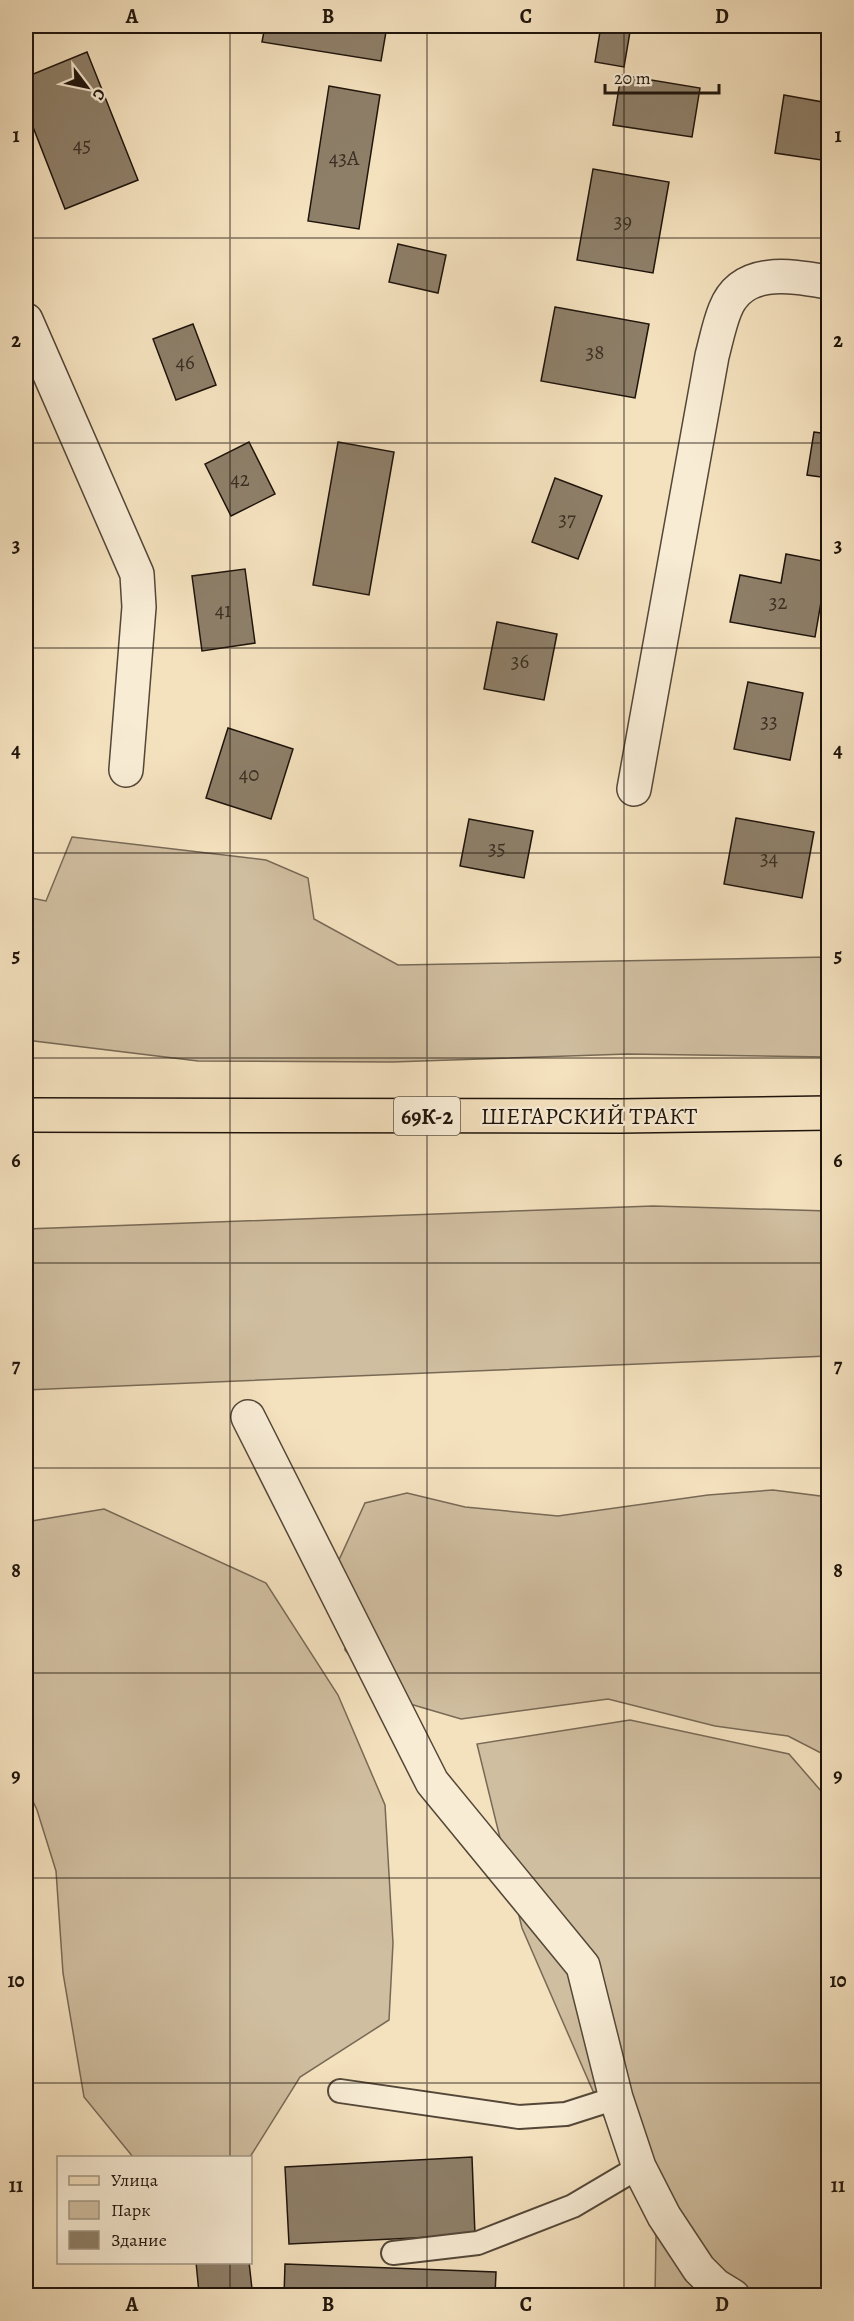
<svg xmlns="http://www.w3.org/2000/svg" width="854" height="2321" font-family="Alegreya,serif">
  <style>
    .green { fill: #d0bea0; stroke: #786956; stroke-width: 1.5 }
    .building { fill: #8e7f69; stroke: #1f140c; stroke-width: 1.5 }
    .lines { fill: none; stroke-linecap: round; stroke-linejoin: round }
    .lane-casing { stroke: #544738; stroke-width: 26 }
    .street-casing { stroke: #544738; stroke-width: 36 }
    .primary-casing { stroke: #1f140c; stroke-width: 36 }
    .lane { stroke: #f8ecd5; stroke-width: 22 }
    .street { stroke: #f8ecd5; stroke-width: 33 }
    .primary { stroke: #f4e1be; stroke-width: 33 }
    .grid { fill: none; stroke: #1f140c; stroke-width: 1.5; stroke-opacity: 0.55 }
    .labels { text-anchor: middle; stroke-width: 4.5; stroke-linejoin: round; paint-order: stroke }
    .number-label { font-size: 21px; fill: #3b2f23 }
    .shield { fill: #f8ecd5; stroke: #605548; stroke-width: 1.5 }
    .shield-label { font-size: 22px; font-weight: bold; fill: #1f140c }
    .street-label { font-size: 24px; fill: #1f140c; stroke: #f8ecd5 }
    .neatline { fill: none; stroke: #1f140c; stroke-width: 2 }
    .grid-label { font-size: 20px; text-anchor: middle; font-weight: bold; fill: #1f140c }
  </style>
  <rect width="100%" height="100%" fill="#f4e1be"/>
  <filter id="stains"><feTurbulence type="fractalNoise" baseFrequency=".00333" numOctaves="4"/><feColorMatrix values="0 0 0 0 .2 0 0 0 0 .09 0 0 0 0 .02 0 0 0 .5 -.17"/></filter>
  <radialGradient id="worn" r=".72"><stop offset=".6" stop-color="#630" stop-opacity="0"/><stop offset="1" stop-color="#630" stop-opacity=".3"/></radialGradient>
  <g class="green">
    <path d="M72,837L266,860L308,878L314,919L398,965L828,957V1057L628,1054L392,1062L198,1061L26,1040V897L46,901Z"/>
    <path d="M653,1206L828,1211V1356L26,1390V1229Z"/>
    <path d="M773,1490L828,1497V1764L825,1755L788,1736L715,1726L608,1699L461,1719L383,1696L345,1650L339,1560L365,1503L407,1493L465,1507L558,1516L708,1495Z"/>
    <path d="M104,1509L266,1583L338,1695L385,1805L393,1943L389,2020L300,2077L250,2157H133L84,2097L63,1973L56,1871L37,1810L26,1786V1522Z"/>
    <path d="M630,1720L789,1754L828,1799V2295H655L656,2236L522,1928L477,1744Z"/>
  </g>
  <g class="building">
    <path d="M265,26H387L381,61L262,42Z"/>
    <path d="M601,26H631L624,67L595,62Z"/>
    <path d="M87,52L138,180L65,209L26,109V77Z"/>
    <path d="M621,75L700,88L692,137L613,125Z"/>
    <path d="M329,86L380,95L359,229L308,221Z"/>
    <path d="M784,95L828,103V161L775,153Z"/>
    <path d="M593,169L669,182L653,273L577,260Z"/>
    <path d="M398,244L446,255L438,293L389,282Z"/>
    <path d="M555,307L649,324L635,398L541,381Z"/>
    <path d="M193,324L216,385L176,400L153,339Z"/>
    <path d="M814,432L828,434V478L807,475Z"/>
    <path d="M249,442L275,494L231,516L205,464Z"/>
    <path d="M338,442L394,452L369,595L313,585Z"/>
    <path d="M555,478L602,496L578,559L532,542Z"/>
    <path d="M786,554L828,562L815,637L730,622L740,575L781,583Z"/>
    <path d="M245,569L255,643L202,651L192,576Z"/>
    <path d="M497,622L557,634L544,700L484,689Z"/>
    <path d="M748,682L803,693L790,760L734,749Z"/>
    <path d="M228,728L293,749L271,819L206,798Z"/>
    <path d="M736,818L814,832L802,898L724,884Z"/>
    <path d="M469,819L533,831L524,878L460,866Z"/>
    <path d="M472,2157L475,2235L289,2244L285,2167Z"/>
    <path d="M196,2262H249L252,2289L199,2293Z"/>
    <path d="M285,2264L496,2272L495,2296H284Z"/>
  </g>
  <g class="lines">
    <defs>
      <g id="lane">
        <path d="M340,2091L519,2117L566,2114L616,2098"/>
        <path d="M393,2253L478,2243L573,2206L639,2167"/>
      </g>
      <g id="street">
        <path d="M26,320L137,574L139,607L126,770"/>
        <path d="M634,789L712,356C716,341 719,325 725,310C742,266 792,276 828,282"/>
        <path d="M248,1417L432,1782L583,1966L616,2098L639,2167L664,2216L699,2269L715,2285L733,2296"/>
      </g>
      <path id="primary" d="M26,1115L620,1116L828,1113"/>
    </defs>
    <use href="#lane" class="lane-casing"/>
    <use href="#street" class="street-casing"/>
    <use href="#primary" class="primary-casing"/>
    <use href="#lane" class="lane"/>
    <use href="#street" class="street"/>
    <use href="#primary" class="primary"/>
  </g>
  <path class="grid" d="M230,26V2158M427,26V2296M624,26V2296M26,238H828M26,443H828M26,648H828M26,853H828M26,1058H828M26,1263H828M26,1468H828M26,1673H828M26,1878H828M26,2083H828M230,2262V2296"/>
  <g class="labels">
    <g class="number-label">
      <text x="82" y="152">45</text>
      <text x="344" y="165">43А</text>
      <text x="623" y="228">39</text>
      <text x="595" y="359">38</text>
      <text x="185" y="369">46</text>
      <text x="240" y="486">42</text>
      <text x="567" y="526">37</text>
      <text x="778" y="609">32</text>
      <text x="223" y="617">41</text>
      <text x="520" y="668">36</text>
      <text x="769" y="728">33</text>
      <text x="249" y="781">40</text>
      <text x="497" y="855">35</text>
      <text x="769" y="865">34</text>
    </g>
    <rect class="shield" x="394" y="1097" width="66" height="38" rx="4.5"/>
    <g class="shield-label">
      <text x="427" y="1124">69К-2</text>
    </g>
    <g class="street-label">
      <text x="589" y="1124">ШЕГАРСКИЙ ТРАКТ</text>
    </g>
  </g>
  <rect width="854" height="2321" fill="none" stroke="#f4e1be" stroke-width="66"/>
  <rect x="57" y="2156" width="195" height="108" fill="#f8ecd5" stroke="#a19685" stroke-width="1.5"/>
  <rect x="69" y="2176" width="30" height="9" fill="#f4e1be" stroke="#a19685" stroke-width="1.5"/>
  <text x="111" y="2186" font-size="18" fill="#1f140c">Улица</text>
  <rect x="69" y="2201" width="30" height="18" fill="#d0bea0" stroke="#a19685" stroke-width="1.5"/>
  <text x="111" y="2216" font-size="18" fill="#1f140c">Парк</text>
  <rect x="69" y="2231" width="30" height="18" fill="#8e7f69" stroke="#a19685" stroke-width="1.5"/>
  <text x="111" y="2246" font-size="18" fill="#1f140c">Здание</text>
  <g transform="translate(87 87) rotate(122)" stroke="#f8ecd5" stroke-width="4.5" paint-order="stroke">
  <path d="M0-4.5L10 22L0 15L-10 22Z" fill="#1f140c"/>
  <text y="-9" font-size="16" font-weight="bold" text-anchor="middle" fill="#1f140c">С</text>
  </g>
  <path d="M605 84v9h114v-9" fill="none" stroke="#1f140c" stroke-width="3"/>
  <text x="614" y="84" font-size="18" fill="#1f140c" stroke="#f8ecd5" stroke-width="4.5" paint-order="stroke">20 m</text>
  <rect x="33" y="33" width="788" height="2255" class="neatline"/>
  <g class="grid-label">
    <text x="132" y="23">A</text>
    <text x="328" y="23">B</text>
    <text x="526" y="23">C</text>
    <text x="722" y="23">D</text>
    <text x="16" y="142">1</text>
    <text x="838" y="142">1</text>
    <text x="16" y="347">2</text>
    <text x="838" y="347">2</text>
    <text x="16" y="552">3</text>
    <text x="838" y="552">3</text>
    <text x="16" y="757">4</text>
    <text x="838" y="757">4</text>
    <text x="16" y="962">5</text>
    <text x="838" y="962">5</text>
    <text x="16" y="1167">6</text>
    <text x="838" y="1167">6</text>
    <text x="16" y="1372">7</text>
    <text x="838" y="1372">7</text>
    <text x="16" y="1577">8</text>
    <text x="838" y="1577">8</text>
    <text x="16" y="1782">9</text>
    <text x="838" y="1782">9</text>
    <text x="16" y="1987">10</text>
    <text x="838" y="1987">10</text>
    <text x="16" y="2192">11</text>
    <text x="838" y="2192">11</text>
    <text x="132" y="2311">A</text>
    <text x="328" y="2311">B</text>
    <text x="526" y="2311">C</text>
    <text x="722" y="2311">D</text>
  </g>
  <rect width="100%" height="100%" filter="url(#stains)"/>
  <rect width="100%" height="100%" fill="url(#worn)"/>
</svg>
